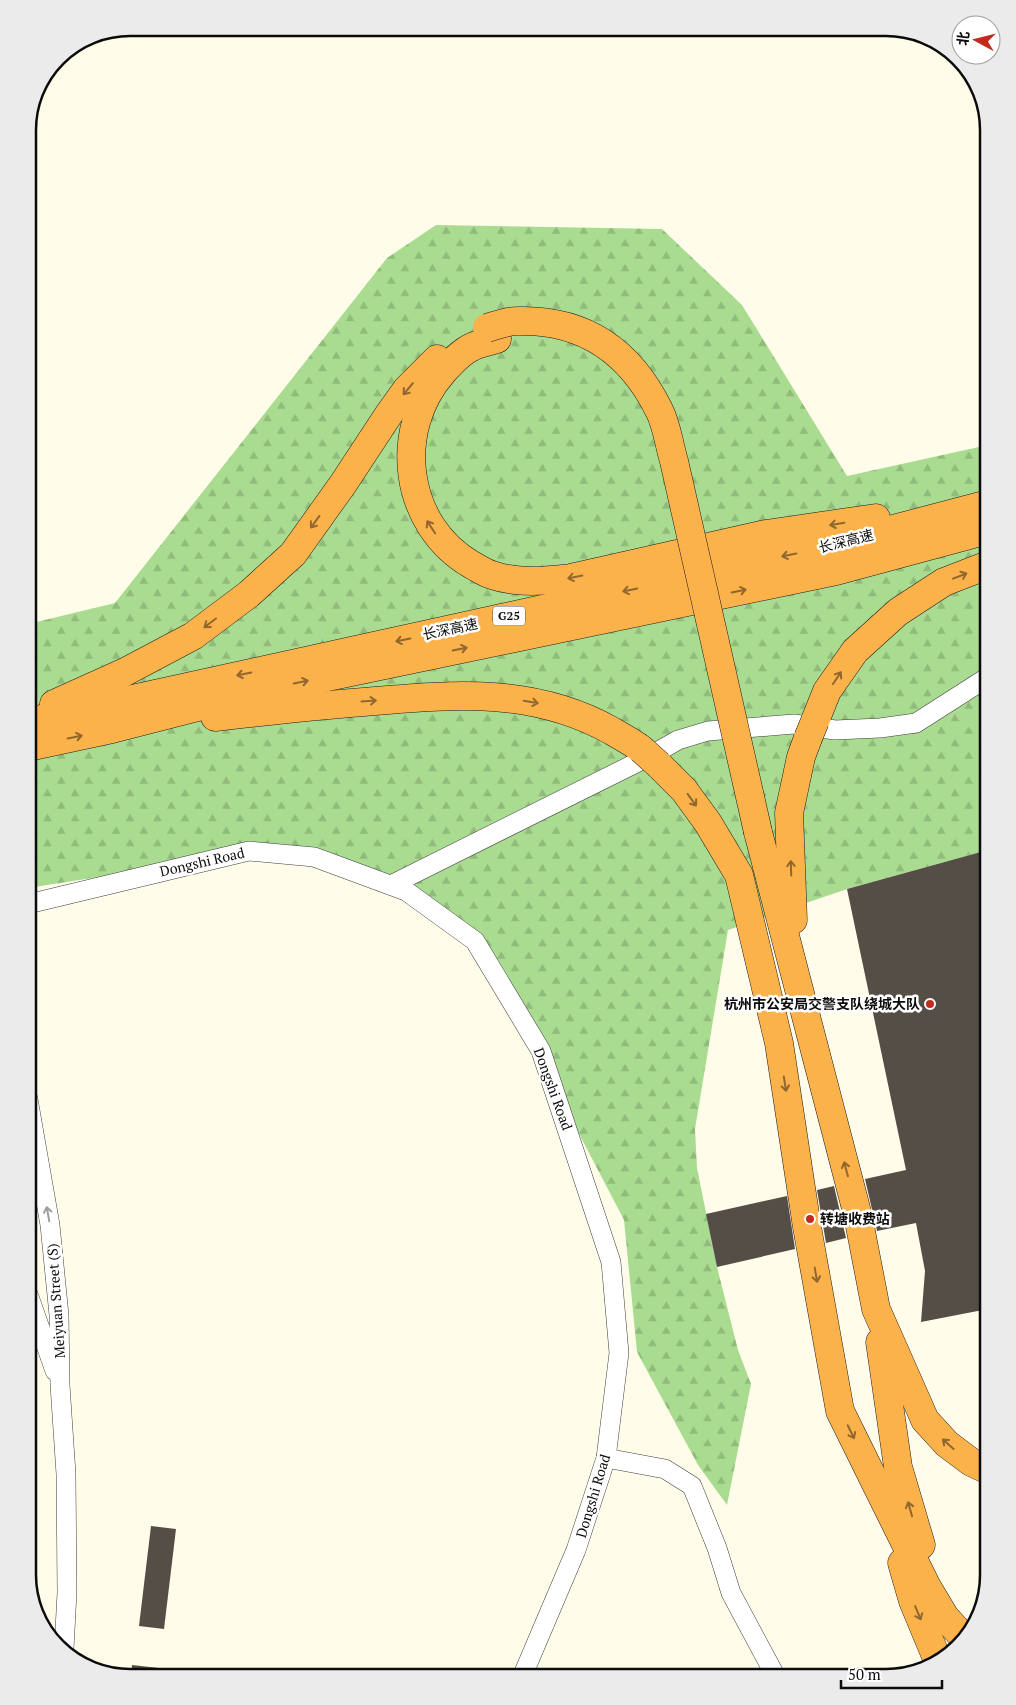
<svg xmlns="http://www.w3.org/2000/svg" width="1016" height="1705" font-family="'PT Serif','Noto Sans SC',serif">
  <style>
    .forest { fill: url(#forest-firs) }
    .building { fill: #544e47 }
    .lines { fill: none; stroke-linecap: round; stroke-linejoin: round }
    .minor-casing { stroke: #3e3e3e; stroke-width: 20 }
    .highway-casing { stroke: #1c1c1c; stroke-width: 29 }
    .minor { stroke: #fff; stroke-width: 19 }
    .highway { stroke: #fcb24a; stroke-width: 28 }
    .highway-bridge-casing { stroke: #1c1c1c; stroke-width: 29; stroke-linecap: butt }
    .highway-bridge { stroke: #fcb24a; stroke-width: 28 }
    .oneway { stroke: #90672e }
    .oneway2 { stroke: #9d9d9d }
    .poi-dot { fill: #c22a1d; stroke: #fff; stroke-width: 2 }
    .labels { text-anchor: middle; stroke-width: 5; stroke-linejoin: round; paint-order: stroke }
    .shield { fill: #fff; stroke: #545454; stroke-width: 1 }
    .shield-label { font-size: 12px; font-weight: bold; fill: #0b0b0b }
    .street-label { font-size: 14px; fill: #0b0b0b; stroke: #fff }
    .poi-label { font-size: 14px; font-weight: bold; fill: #0b0b0b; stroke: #fff; text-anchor: end }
    .rim { fill: none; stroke: #0b0b0b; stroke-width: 2.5 }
  </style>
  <defs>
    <pattern id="forest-firs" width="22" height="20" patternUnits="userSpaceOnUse" patternTransform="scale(1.25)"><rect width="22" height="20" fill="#a9dc90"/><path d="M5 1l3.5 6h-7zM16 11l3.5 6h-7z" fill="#90bb7b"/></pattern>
  </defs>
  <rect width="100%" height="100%" fill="#fffde9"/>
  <path class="forest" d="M436,225L662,229L742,305L847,476L988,445V850L847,889L728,930L695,1129L697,1168L717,1267L738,1350L751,1384L727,1505L698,1465L637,1352L624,1220L550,1078L475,941L391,885L314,857L220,858L28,888V624L115,603L387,258Z"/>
  <g class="building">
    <path d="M988,850V1309L921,1322L925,1271L916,1223L877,1231L865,1179L906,1170L847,889Z"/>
    <path d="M834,1186L846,1238L826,1243L817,1190Z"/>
    <path d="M787,1196L795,1249L717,1267L706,1214Z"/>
    <path d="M151,1526L176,1529L164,1629L139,1626Z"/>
    <path d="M132,1665L177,1670L176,1677H131Z"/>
  </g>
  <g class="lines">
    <defs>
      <g id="minor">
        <path d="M391,885L650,756L678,740L708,731L794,724L835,730L880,728L916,723L988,677"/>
        <path d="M28,904L249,851L314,857L406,891L475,941L541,1051L611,1262L619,1353L606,1458L576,1550L522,1677"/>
        <path d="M28,1099L50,1225L59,1315L60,1385L66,1474L67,1592L64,1649"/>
        <path d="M28,1294L55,1371"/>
        <path d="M606,1458L665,1469L692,1486L717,1548L731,1593L776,1677"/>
      </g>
      <g id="highway">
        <path d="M497,339C489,342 479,343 472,347C461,352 451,363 443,372C392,430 403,525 472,565C478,568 485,573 492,575C518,584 544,581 571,578L766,534L876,518"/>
        <path d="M54,704L125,672L193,636L249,594L293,554L343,484L389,414L407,389L437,359"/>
        <path d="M215,717C268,711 321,705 375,701C458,694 536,688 612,731C622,737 632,742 641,749"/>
        <path d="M815,721L827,691L855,651L898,612L944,582L988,565"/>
        <path d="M28,722L825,547L988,504"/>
        <path d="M28,747L112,729L260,691L836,571L988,530"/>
        <path d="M659,765L684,790L708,823L739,875L779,1043L807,1227L840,1411L927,1587L945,1617L964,1638"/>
        <path d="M758,832L858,1216L876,1309L925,1420L947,1444L971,1462L988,1470"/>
        <path d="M793,920L789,813L801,757L808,738"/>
        <path d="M880,1342L898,1467L921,1545"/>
        <path d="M902,1563L913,1601L938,1661"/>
      </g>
    </defs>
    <use href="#minor" class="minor-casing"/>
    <use href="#highway" class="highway-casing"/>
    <use href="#minor" class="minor"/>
    <use href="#highway" class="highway"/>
    <defs>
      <g id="highway-bridge">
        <path d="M487,328C497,325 507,321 517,321C584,319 630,351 659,410C667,425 669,445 674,461L758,832"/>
        <path d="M808,738L815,721"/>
        <path d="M641,749L659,765"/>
      </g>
    </defs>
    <use href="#highway-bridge" class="highway-bridge-casing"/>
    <use href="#highway-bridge" class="highway-bridge"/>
  </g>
  <defs><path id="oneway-shaft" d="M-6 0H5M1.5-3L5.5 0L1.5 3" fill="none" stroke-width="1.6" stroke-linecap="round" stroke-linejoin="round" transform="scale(1.25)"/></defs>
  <g class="oneway">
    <use href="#oneway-shaft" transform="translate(408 389) rotate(130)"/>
    <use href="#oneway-shaft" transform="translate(315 522) rotate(126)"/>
    <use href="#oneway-shaft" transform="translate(837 524) rotate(171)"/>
    <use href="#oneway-shaft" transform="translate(431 527) rotate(-123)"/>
    <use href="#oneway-shaft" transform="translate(789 555) rotate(168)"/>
    <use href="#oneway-shaft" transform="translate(960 576) rotate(-21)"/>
    <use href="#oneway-shaft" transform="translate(575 577) rotate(169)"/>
    <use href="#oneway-shaft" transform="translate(630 590) rotate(168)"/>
    <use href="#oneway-shaft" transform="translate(739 591) rotate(-12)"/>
    <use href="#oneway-shaft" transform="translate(210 623) rotate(143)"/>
    <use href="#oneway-shaft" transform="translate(403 640) rotate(168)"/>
    <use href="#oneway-shaft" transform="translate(460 649) rotate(-12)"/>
    <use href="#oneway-shaft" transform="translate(244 674) rotate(168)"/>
    <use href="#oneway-shaft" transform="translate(837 678) rotate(-56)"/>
    <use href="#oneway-shaft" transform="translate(301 682) rotate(-12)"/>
    <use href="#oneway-shaft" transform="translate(369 701) rotate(-4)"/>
    <use href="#oneway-shaft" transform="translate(531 702) rotate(10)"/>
    <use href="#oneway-shaft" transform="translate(75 737) rotate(-12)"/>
    <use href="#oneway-shaft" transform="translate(692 800) rotate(54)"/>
    <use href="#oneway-shaft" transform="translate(791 868) rotate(-92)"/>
    <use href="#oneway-shaft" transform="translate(785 1084) rotate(81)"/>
    <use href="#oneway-shaft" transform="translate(846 1169) rotate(-105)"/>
    <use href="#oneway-shaft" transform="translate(816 1275) rotate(80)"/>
    <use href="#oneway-shaft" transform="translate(851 1432) rotate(64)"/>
    <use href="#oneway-shaft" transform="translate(948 1444) rotate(-138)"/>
    <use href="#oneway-shaft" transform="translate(910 1509) rotate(-106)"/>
    <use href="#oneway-shaft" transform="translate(918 1613) rotate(67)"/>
  </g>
  <use class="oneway2" href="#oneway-shaft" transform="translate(48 1214) rotate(-100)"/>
  <g class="poi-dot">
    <circle cx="930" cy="1004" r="5"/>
    <circle cx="810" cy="1219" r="5"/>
  </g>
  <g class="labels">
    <rect class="shield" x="493" y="606.5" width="32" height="19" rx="4"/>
    <g class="shield-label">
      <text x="509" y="620">G25</text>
    </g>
    <g class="street-label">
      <text transform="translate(846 541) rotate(-14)" y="5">长深高速</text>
      <text transform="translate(450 629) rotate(-12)" y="5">长深高速</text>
      <text transform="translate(202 862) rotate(-13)" y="5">Dongshi Road</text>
      <text transform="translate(553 1089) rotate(70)" y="5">Dongshi Road</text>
      <text transform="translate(56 1301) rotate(-94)" y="5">Meiyuan Street (S)</text>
      <text transform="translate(593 1496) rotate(-73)" y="5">Dongshi Road</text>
    </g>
    <g class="poi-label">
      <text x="920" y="1009">杭州市公安局交警支队绕城大队</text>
      <text x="820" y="1224" text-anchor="start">转塘收费站</text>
    </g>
  </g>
  <path d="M0 0H1016V1705H0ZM130 36H886A94 94 0 0 1 980 130V1575A94 94 0 0 1 886 1669H130A94 94 0 0 1 36 1575V130A94 94 0 0 1 130 36Z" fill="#ebebeb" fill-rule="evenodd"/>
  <path class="rim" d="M130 36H886A94 94 0 0 1 980 130V1575A94 94 0 0 1 886 1669H130A94 94 0 0 1 36 1575V130A94 94 0 0 1 130 36Z"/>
  <g transform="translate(976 40) rotate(277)"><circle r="24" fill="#ffffff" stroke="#9d9d9d"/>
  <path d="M0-4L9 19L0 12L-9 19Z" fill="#c22a1d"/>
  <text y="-8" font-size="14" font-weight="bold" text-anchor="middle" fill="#0b0b0b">北</text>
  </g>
  <path d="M841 1680v8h101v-8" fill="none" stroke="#0b0b0b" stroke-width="2.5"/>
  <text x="848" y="1680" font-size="15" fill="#0b0b0b" stroke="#ffffff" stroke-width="4" paint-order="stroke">50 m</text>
</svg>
